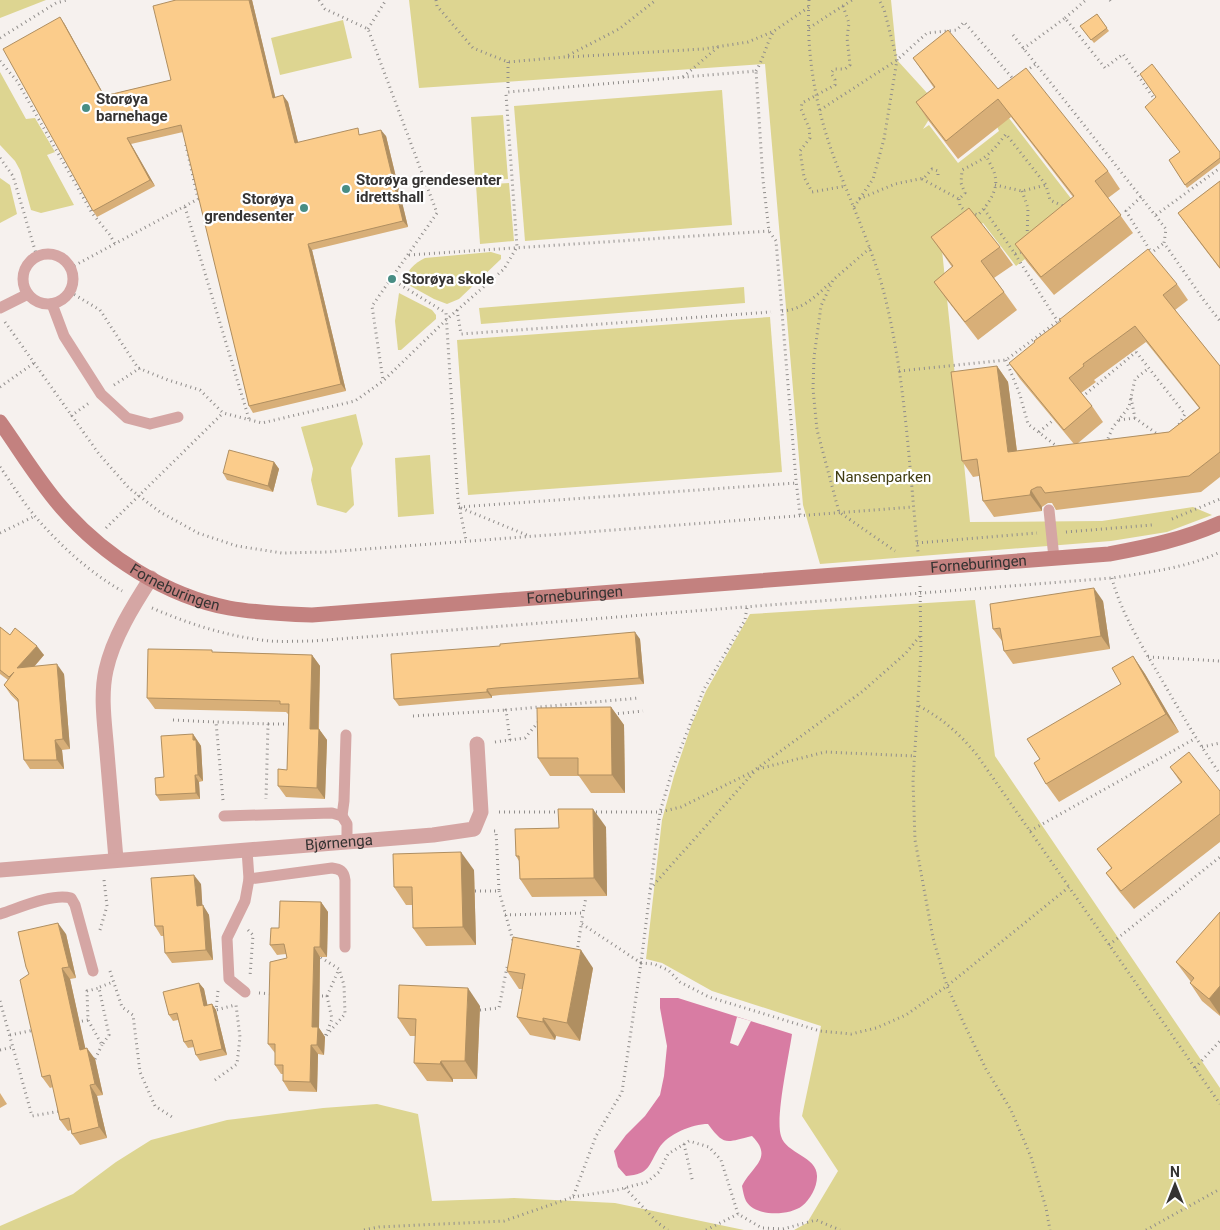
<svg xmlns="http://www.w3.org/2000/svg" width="1220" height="1230" font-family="Roboto,sans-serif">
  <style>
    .green { fill: #ddd591 }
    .water { fill: #d87ca3 }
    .pier { fill: #f6f1ee }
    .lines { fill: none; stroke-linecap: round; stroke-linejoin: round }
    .path { stroke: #908d8b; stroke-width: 3; stroke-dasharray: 1 4; stroke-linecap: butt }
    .lane { stroke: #d5a6a4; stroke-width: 11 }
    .street { stroke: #d5a6a4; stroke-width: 15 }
    .secondary { stroke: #c3817f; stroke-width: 15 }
    .wall { fill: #d8af78; fill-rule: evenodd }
    .shaded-wall { fill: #b08f61 }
    .building { fill: #fbcc8b; stroke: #b08f61 }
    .poi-dot { fill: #488d84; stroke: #fff; stroke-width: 2 }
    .labels { text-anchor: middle; stroke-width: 4.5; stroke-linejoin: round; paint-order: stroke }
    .poi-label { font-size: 15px; font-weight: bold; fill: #353332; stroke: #fff; text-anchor: start }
    .park-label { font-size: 15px; fill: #413d12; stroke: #fff }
    .street-label { font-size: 15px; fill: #353332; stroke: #fff }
  </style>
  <rect width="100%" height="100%" fill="#f6f1ee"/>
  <g class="green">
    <path d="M0,0H46L0,18Z"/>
    <path d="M409,0H891L897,60L938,105L923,129L929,125L958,163L999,131L994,120L1005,113L1083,214L1016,266L983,223L942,250L970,522L1102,521L1193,507L1212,515L1167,532L1111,541L820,564L803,505L765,64L419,88Z"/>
    <path d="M343,20L352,58L280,75L271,38Z"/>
    <path d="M0,72L26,119L35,118L55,152L47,155L74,205L41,213L31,210L20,170L15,161L0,145Z"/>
    <path d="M722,90L732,225L525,241L514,106Z"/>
    <path d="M503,115L508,179L475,181L471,117Z"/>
    <path d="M0,178L10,185L17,214L0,223Z"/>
    <path d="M509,183L514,241L480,244L476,185Z"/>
    <path d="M491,252L501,255V259L459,299L447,304L434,299L405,283C405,271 415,263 425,258Z"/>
    <path d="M744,287L745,303L481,324L479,308Z"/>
    <path d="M399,293L432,310L436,315V319L401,350H398L395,321Z"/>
    <path d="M770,317L782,472L468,495L457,340Z"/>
    <path d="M356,414L363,444L351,468L354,505L346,513L317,505L311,480L313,469L301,427Z"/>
    <path d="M430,455L434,514L398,517L395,458Z"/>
    <path d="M975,600L995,756L1220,1088V1230H794L807,1223L838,1171L802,1116L821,1026L712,991L662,963L646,959L662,820L674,776L691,726L706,691L750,614Z"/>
    <path d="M377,1104L418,1114L432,1201L514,1198L615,1203L744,1230H0V1226L73,1194L116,1162L151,1140L227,1120L323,1108Z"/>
  </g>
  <path class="water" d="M660,998H678L792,1034C789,1056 775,1118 781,1136C786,1154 818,1156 817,1177C817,1187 810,1200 802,1206C789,1216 755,1217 746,1201C744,1197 743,1191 742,1186C752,1166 774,1158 752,1136C726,1142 725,1147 708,1124C692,1124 668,1134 659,1148C648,1166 650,1174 626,1176L618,1167L614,1151L626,1135L645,1116L660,1095L664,1076L667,1046L660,1008Z"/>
  <path class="pier" d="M737,1017L751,1021L738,1046L730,1043Z"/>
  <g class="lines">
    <g class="path">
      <path d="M319,0L325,9L368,29L437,213L372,306L383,380"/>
      <path d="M436,0L437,6L473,48L508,62L565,57L619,29L656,0"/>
      <path d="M809,0C806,51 815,104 832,152C850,202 874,250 886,301C906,384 909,468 918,552"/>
      <path d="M1110,0L1113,4"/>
      <path d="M843,6L849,23L847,38L850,65L845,69H834L831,73L835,80V85L802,103L801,109L809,128L810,138L800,151L804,177L812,192L846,186"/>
      <path d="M1065,18L1086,0"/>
      <path d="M809,28L852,0"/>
      <path d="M368,29L386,0"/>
      <path d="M1013,35L1166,229L1164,243L1203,299L1220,321"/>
      <path d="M0,38L56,3L67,0"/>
      <path d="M1023,49L1065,18L1105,68L1123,54L1155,100"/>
      <path d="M568,57L703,49L748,42L774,31L809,7"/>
      <path d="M0,61L17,81L92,213L110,235L115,244"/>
      <path d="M508,62V92"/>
      <path d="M756,71C764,58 766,44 774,31"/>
      <path d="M1026,71L1036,64"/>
      <path d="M683,77L718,47"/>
      <path d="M820,110L897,60L927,33L957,30L964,22L1014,80L1015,79"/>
      <path d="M0,158L13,176L37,257"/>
      <path d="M922,179L959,199L965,193L961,183L962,170C986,158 990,155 1006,134L1046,185L1050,200L1065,207"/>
      <path d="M995,185L1022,191L1046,185"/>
      <path d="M1022,191L1028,208L1027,238"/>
      <path d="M1141,197L1126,211L1151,252"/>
      <path d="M859,199L895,184L924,178L932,169L938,171V175"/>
      <path d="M959,199L960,206L965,211L978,215C987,206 999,190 995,176C994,169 989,163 987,157"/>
      <path d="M185,207L249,419"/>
      <path d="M854,207L873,179L884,139L897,60L884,9L879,0"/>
      <path d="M984,209L1015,254L1025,251"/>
      <path d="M1156,215L1220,168"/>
      <path d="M870,248L833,280L821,306L814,357L813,389L817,430L839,512L895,551"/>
      <path d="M1015,254L1058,322"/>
      <path d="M1150,254L1164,243"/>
      <path d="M409,255L769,231"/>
      <path d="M70,268L198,199L185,141"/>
      <path d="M391,279L446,313L458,500L466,540"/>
      <path d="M70,292L100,310L138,368L168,380L200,390L223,413L262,423L355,401L383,381L446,320L504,269L517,247L506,94L508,92L756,71L763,180L769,231L776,241L796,480L800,515"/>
      <path d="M457,310L461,334L771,312"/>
      <path d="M782,311C803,310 817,295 831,282"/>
      <path d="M5,322L99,454L129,488L160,512L198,533L237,546L282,553L327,552L913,507"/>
      <path d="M1133,348L1185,414L1178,426"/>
      <path d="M1006,360L1020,395L1028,424L1059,448"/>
      <path d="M899,371L1006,360L1062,318"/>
      <path d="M114,385L140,368"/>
      <path d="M0,387L34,363"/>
      <path d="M1082,397L1136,352"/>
      <path d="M1131,398L1135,418L1160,436"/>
      <path d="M71,416L89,403"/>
      <path d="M1119,420L1135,418"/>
      <path d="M1039,432L1056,418"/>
      <path d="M1106,443L1113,427L1129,407L1135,379L1149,368"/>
      <path d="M0,467C13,485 25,506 41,523C65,550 91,573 122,591"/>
      <path d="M459,507L796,483"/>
      <path d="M461,508L529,536"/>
      <path d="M1172,519L1220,499"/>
      <path d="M106,528L223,413"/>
      <path d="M1066,532L1152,525"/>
      <path d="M0,533L35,516"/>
      <path d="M917,543L1037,533"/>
      <path d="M1112,578C1121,614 1144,649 1163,682C1181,713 1199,744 1220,774"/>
      <path d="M920,586L921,652L913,781L915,840L933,938L947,986L965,1026L986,1069L1011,1110L1031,1157L1046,1208L1050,1230"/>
      <path d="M152,608C189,624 229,637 270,641C284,642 299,641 313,641L1112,578C1149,572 1187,568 1220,552"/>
      <path d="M1148,657L1220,661"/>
      <path d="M919,706C943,719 960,734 977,755L1069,887"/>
      <path d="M613,714L643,711"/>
      <path d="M413,716L506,710"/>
      <path d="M173,720L216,722"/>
      <path d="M268,724H292"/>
      <path d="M510,740L506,710L639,698"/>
      <path d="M495,742L525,738L540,720"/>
      <path d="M1202,747L1220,743"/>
      <path d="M758,769L825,752L915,756"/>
      <path d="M223,800L216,722L268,724L266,799"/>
      <path d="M499,812H560"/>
      <path d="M591,812H660L681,807L752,772L863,691L906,653L920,636"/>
      <path d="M1030,831L1196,738"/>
      <path d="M650,889L754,772"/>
      <path d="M475,891H499L496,831H492"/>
      <path d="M499,891L513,941L512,944"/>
      <path d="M505,915L583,913L586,897"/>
      <path d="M582,924L641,963L660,812L673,768L704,689L745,620L747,607"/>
      <path d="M100,930L107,906L104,880"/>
      <path d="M248,930L253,935L250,976"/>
      <path d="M1109,945L1220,857"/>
      <path d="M577,952L583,913"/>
      <path d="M110,971L122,1007L133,1015L140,1072L155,1106L172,1117"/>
      <path d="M100,987L113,982"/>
      <path d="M218,991L216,1010L235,1005"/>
      <path d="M259,993L273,994"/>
      <path d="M317,996H327L339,969L320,957"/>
      <path d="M327,996L332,1019L325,1037L345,1014L344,985L339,969"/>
      <path d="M0,1001L32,1116L61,1111"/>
      <path d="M480,1010L499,1008L507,967"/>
      <path d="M77,1022L88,1020L87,991L99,988L109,1035L102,1045L88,1020"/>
      <path d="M10,1035L34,1030"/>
      <path d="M0,1050L13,1047"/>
      <path d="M95,1059L102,1045"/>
      <path d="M1195,1068L1220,1041"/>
      <path d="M215,1080L237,1064L240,1037L236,1005"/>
      <path d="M684,1144L693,1183"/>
      <path d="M625,1188L658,1223L668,1230"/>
      <path d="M573,1197L617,1190L647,1182L659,1172L668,1154L689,1141L709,1147L721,1160L738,1214L762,1228L783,1229L816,1220L840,1230"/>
      <path d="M364,1230L379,1227L504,1221L573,1197L596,1136L622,1092L641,963L654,964L668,970L680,982L709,997L820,1031L851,1034L876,1028L906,1015L947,986L1069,887L1220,1104"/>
      <path d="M706,1230L738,1214"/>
      <path d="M1146,1230L1220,1189"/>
    </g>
    <g class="lane">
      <circle cx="48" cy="279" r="25"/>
      <path d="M52,304L64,336L101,394L127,418L150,424L178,417"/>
      <path d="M0,308L28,294"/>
      <path d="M1049,510L1054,558"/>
      <path d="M224,816L332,813L342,816L347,824V843"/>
      <path d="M342,816L344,801L346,735"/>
      <path d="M249,879L332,868C340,869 344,871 345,880V947"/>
      <path d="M0,914C19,908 52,893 71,898L75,905L93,971"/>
      <path d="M245,992L229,979L227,938L245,901L249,879L247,850"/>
    </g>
    <g class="street">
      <path d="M116,859C113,824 110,789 107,753C105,726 100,697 106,670C113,638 133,606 151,578"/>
      <path id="s1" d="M0,870L433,835L474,829L481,812L477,744"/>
    </g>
    <path class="secondary" id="s2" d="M0,422C20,450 39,482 62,508C104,556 166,596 229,608C257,613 284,614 312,615L1109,554C1147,547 1184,539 1220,523"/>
  </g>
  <g class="wall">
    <path d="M176,0H252L275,97L288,102L298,143L362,134L386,136L408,227L312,250L346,391L253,413L249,406L183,132L131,144L155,186L97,217L93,211L64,23L104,96L171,80Z"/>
    <path d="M1097,14L1109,31L1094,43L1080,26Z"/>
    <path d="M913,58L998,89L1108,171L1120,189L1108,198L1133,233L1054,295L1027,262L1015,244L1073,197L1011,117L958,159L928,120L916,102L934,88Z"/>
    <path d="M1156,97L1220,152V163L1187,188L1169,160L1180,152Z"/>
    <path d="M1220,181V269L1191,231L1178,213Z"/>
    <path d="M931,237L1000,247L1013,265L994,278L1017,310L978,340L947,300L934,282L952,267Z"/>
    <path d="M1177,284L1188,300L1175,310L1220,366V477L1201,492L1056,510L1052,503H1048L1042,507V511L994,517L983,501L979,476L973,477L962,461L997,366L1008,382L1017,451L1074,444L1020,379L1009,363ZM1146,342L1199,408L1169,432L1077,444L1103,422L1092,406L1081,393L1096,382L1094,380Z"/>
    <path d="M274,462L279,469L273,492L227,480L223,473Z"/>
    <path d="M1103,601L1110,649L1013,664L1004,651L1002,641L993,629Z"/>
    <path d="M0,627L10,635L44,655L34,667L64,674L70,749L62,750L64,769H30L24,760L18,702L11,695L4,685L8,680L0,674Z"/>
    <path d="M640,639L644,684L500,695L492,696V698L399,706L394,699L500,646Z"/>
    <path d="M214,652L312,655L320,666L319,729L327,740L325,799L286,797L278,786L287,770L289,715L286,712L155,709L147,698Z"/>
    <path d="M1133,656L1145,674L1179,732L1059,802L1046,784L1040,759L1121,684Z"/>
    <path d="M611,707L624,725L625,793H591L579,776H550L538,758Z"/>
    <path d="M193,734L201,746L203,781L199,782L200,799L160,801L156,795Z"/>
    <path d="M1170,767L1220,791V842L1134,909L1119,891L1106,873L1111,868L1097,849L1181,783Z"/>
    <path d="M606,827L607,896L532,897L520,879L519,861L516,856L559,828Z"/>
    <path d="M474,870L476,945L426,946L413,928V905H406L394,887Z"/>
    <path d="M201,884L202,905L209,915L213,960L172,963L165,953L164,936H161L155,926Z"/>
    <path d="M321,902L328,912L327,957H320L319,1028L325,1037L324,1055L318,1054L317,1092L289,1091L283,1081V1074H281L275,1065V1053L268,1044L287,958L286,954L277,955L270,945L279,928Z"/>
    <path d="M1220,912V1016L1202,1001L1190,983L1191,982L1176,962Z"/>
    <path d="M66,934L76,978L70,979L85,1048L95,1059L103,1095L97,1096L107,1138L80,1145L72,1134L71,1130L68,1131L60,1120L53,1087L50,1088L42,1077L29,974Z"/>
    <path d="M593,968L580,1041L556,1036L555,1040L530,1035L517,1017L523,989H519L507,971Z"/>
    <path d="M199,983L204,989L207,1005L212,1004L216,1010L227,1055L200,1061L196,1055L194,1047L188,1048L184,1042L178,1020L173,1021L169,1015Z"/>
    <path d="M480,1006L477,1079H453V1082L427,1081L414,1063L416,1036H410L398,1018Z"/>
    <path d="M0,1093L7,1104L0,1108Z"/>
  </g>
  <g class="shaded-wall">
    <path d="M249,0H252L277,104L273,98Z"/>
    <path d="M60,17L64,23L108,102L104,96Z"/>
    <path d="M283,95L288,102L300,150L295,143Z"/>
    <path d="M381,130L386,136L408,227L403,221Z"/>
    <path d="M127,138L131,144L155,186L150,180Z"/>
    <path d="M308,244L312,250L346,391L341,384Z"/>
    <path d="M997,366L1008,382L1019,468L1008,452Z"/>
    <path d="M274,462L279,469L273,492L268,486Z"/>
    <path d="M1031,490L1042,507V511L1030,495Z"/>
    <path d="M1094,588L1103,601L1110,649L1101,636Z"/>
    <path d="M635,632L640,639L644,684L639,678Z"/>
    <path d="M37,646L44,655L24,678L17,668Z"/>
    <path d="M312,655L320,666L318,740L310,729Z"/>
    <path d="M1133,656L1145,674L1179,732L1166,714Z"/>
    <path d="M57,664L64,674L70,749L63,739Z"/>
    <path d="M487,689L492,696V698L487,692Z"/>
    <path d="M611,707L624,725L625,793L612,775Z"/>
    <path d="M319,729L327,740L325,799L317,788Z"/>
    <path d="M193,734L201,746L203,781L198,775Z"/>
    <path d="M55,740L62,750L64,769L57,760Z"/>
    <path d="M195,775L199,782L200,799L196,793Z"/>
    <path d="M593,809L606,827L607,896L594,878Z"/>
    <path d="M461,852L474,870L476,945L463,927Z"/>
    <path d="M194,875L201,884L203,915L197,906Z"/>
    <path d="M321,902L328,912L327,957L320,947Z"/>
    <path d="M203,905L209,915L213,960L206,950Z"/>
    <path d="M58,923L66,934L76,978L69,967Z"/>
    <path d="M314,947L320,957L319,1028L325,1037L324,1055L317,1045L312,1027Z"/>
    <path d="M581,950L593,968L580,1041L567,1023Z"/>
    <path d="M62,968L70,979L88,1060L80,1050Z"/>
    <path d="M199,983L204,989L209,1012L204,1006Z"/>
    <path d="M1220,986V1015L1209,999Z"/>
    <path d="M468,988L480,1006L477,1079L465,1061Z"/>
    <path d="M212,1004L216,1010L227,1055L222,1049Z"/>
    <path d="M543,1018L556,1036L555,1040L543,1022Z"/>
    <path d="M311,1045L318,1054L317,1092L310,1082Z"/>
    <path d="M87,1048L95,1059L103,1095L95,1084Z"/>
    <path d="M441,1061L453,1079V1082L440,1064Z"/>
    <path d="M90,1085L97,1096L107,1138L99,1127Z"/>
  </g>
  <g class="building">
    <path d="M176,0H249L273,98L283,95L295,143L358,128L359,135L381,130L403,221L308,244L341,384L249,406L181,125L127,138L150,180L93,211L3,49L60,17L104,96L171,80L153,6Z"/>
    <path d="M1097,14L1107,28L1091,40L1080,26Z"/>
    <path d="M948,30L998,89L1026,68L1108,171L1095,181L1121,215L1041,277L1015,244L1074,196L998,99L946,141L916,102L935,87L913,58Z"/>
    <path d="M1152,64L1220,152V158L1185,185L1169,160L1180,152L1145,107L1156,97L1140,74Z"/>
    <path d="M1220,181V268L1178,213Z"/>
    <path d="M969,208L1000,247L981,261L1004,292L965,322L934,282L953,266L931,237Z"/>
    <path d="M1148,249L1177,284L1163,295L1220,366V452L1189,476L1045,493L1041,487H1037L1031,490L1030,495L983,501L977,459L962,461L951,372L997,366L1008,452L1169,432L1200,408L1135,326L1083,364L1084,366L1069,378L1092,406L1064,430L1009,363L1035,342L1034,341L1061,321L1059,320Z"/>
    <path d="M229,450L274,462L268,486L223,473Z"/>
    <path d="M1094,588L1101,636L1004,651L1000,628L993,629L990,604Z"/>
    <path d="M0,627L10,635L15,628L37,646L17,668L57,664L63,739L55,740L57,760H24L18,699L4,685L14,672L9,677L0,670Z"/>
    <path d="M635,632L639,678L496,688L487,689V692L394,699L391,654L500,646V644Z"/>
    <path d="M148,649L212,650V652L312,655L310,729H319L317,788L278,786V769L287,770L289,704H280V701L147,698Z"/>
    <path d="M1133,656L1166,714L1046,784L1034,763L1040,759L1027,739L1121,684L1112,668Z"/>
    <path d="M611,707L612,775H578V758H538L537,708Z"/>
    <path d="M193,734V740H196L198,775H195L196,793L156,795L155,778L164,777L161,736Z"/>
    <path d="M1189,752L1220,791V814L1121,891L1106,873L1112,868L1097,849L1182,782L1170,767Z"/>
    <path d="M558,809H593L594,878L520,879L519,856H516L515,829L559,828Z"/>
    <path d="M461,852L463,927L413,928L412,887H394L393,854Z"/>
    <path d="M194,875L197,906L203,905L206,950L165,953L163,926H155L151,878Z"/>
    <path d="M280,901L321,902L320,947H314L312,1027H318L317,1045H311L310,1082L283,1081V1065H275V1044H268L270,962L287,958L284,944L270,945L271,928H279Z"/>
    <path d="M1220,912V986L1209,999L1190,983L1194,978L1176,962Z"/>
    <path d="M58,923L69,967L62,968L80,1050L87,1048L95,1084L90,1085L99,1127L72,1134L69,1118L60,1120L50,1075L42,1077L20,980L29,974L26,967L18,932Z"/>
    <path d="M513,937L581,950L567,1023L543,1018V1022L517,1017L525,974L507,971Z"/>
    <path d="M199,983L204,1006L212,1004L222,1049L196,1055L192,1040L184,1042L177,1013L169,1015L163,992Z"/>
    <path d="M399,985L468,988L465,1061H441L440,1064L414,1063L416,1019L398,1018Z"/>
  </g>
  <g class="poi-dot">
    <circle cx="86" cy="108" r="5"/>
    <circle cx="346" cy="189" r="5"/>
    <circle cx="304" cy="208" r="5"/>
    <circle cx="392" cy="279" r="5"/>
  </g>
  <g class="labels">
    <g class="poi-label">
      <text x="96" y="104">Storøya<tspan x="96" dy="17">barnehage</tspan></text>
      <text x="356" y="185">Storøya grendesenter<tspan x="356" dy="17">idrettshall</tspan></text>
      <text x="294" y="204" text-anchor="end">Storøya<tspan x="294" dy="17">grendesenter</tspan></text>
      <text x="402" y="284">Storøya skole</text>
    </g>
    <g class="park-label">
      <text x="883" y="482">Nansenparken</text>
    </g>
    <g class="street-label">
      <text dy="5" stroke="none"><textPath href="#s2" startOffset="1056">Forneburingen</textPath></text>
      <text dy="5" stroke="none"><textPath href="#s2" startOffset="246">Forneburingen</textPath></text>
      <text dy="5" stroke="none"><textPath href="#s2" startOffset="651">Forneburingen</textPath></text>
      <text dy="5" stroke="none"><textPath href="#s1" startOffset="340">Bjørnenga</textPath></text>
    </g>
  </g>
  <g transform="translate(1175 1185)" stroke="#ffffff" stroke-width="4" paint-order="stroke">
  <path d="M0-4L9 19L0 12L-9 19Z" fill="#353332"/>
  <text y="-8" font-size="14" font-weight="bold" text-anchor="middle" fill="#353332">N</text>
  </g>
</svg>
